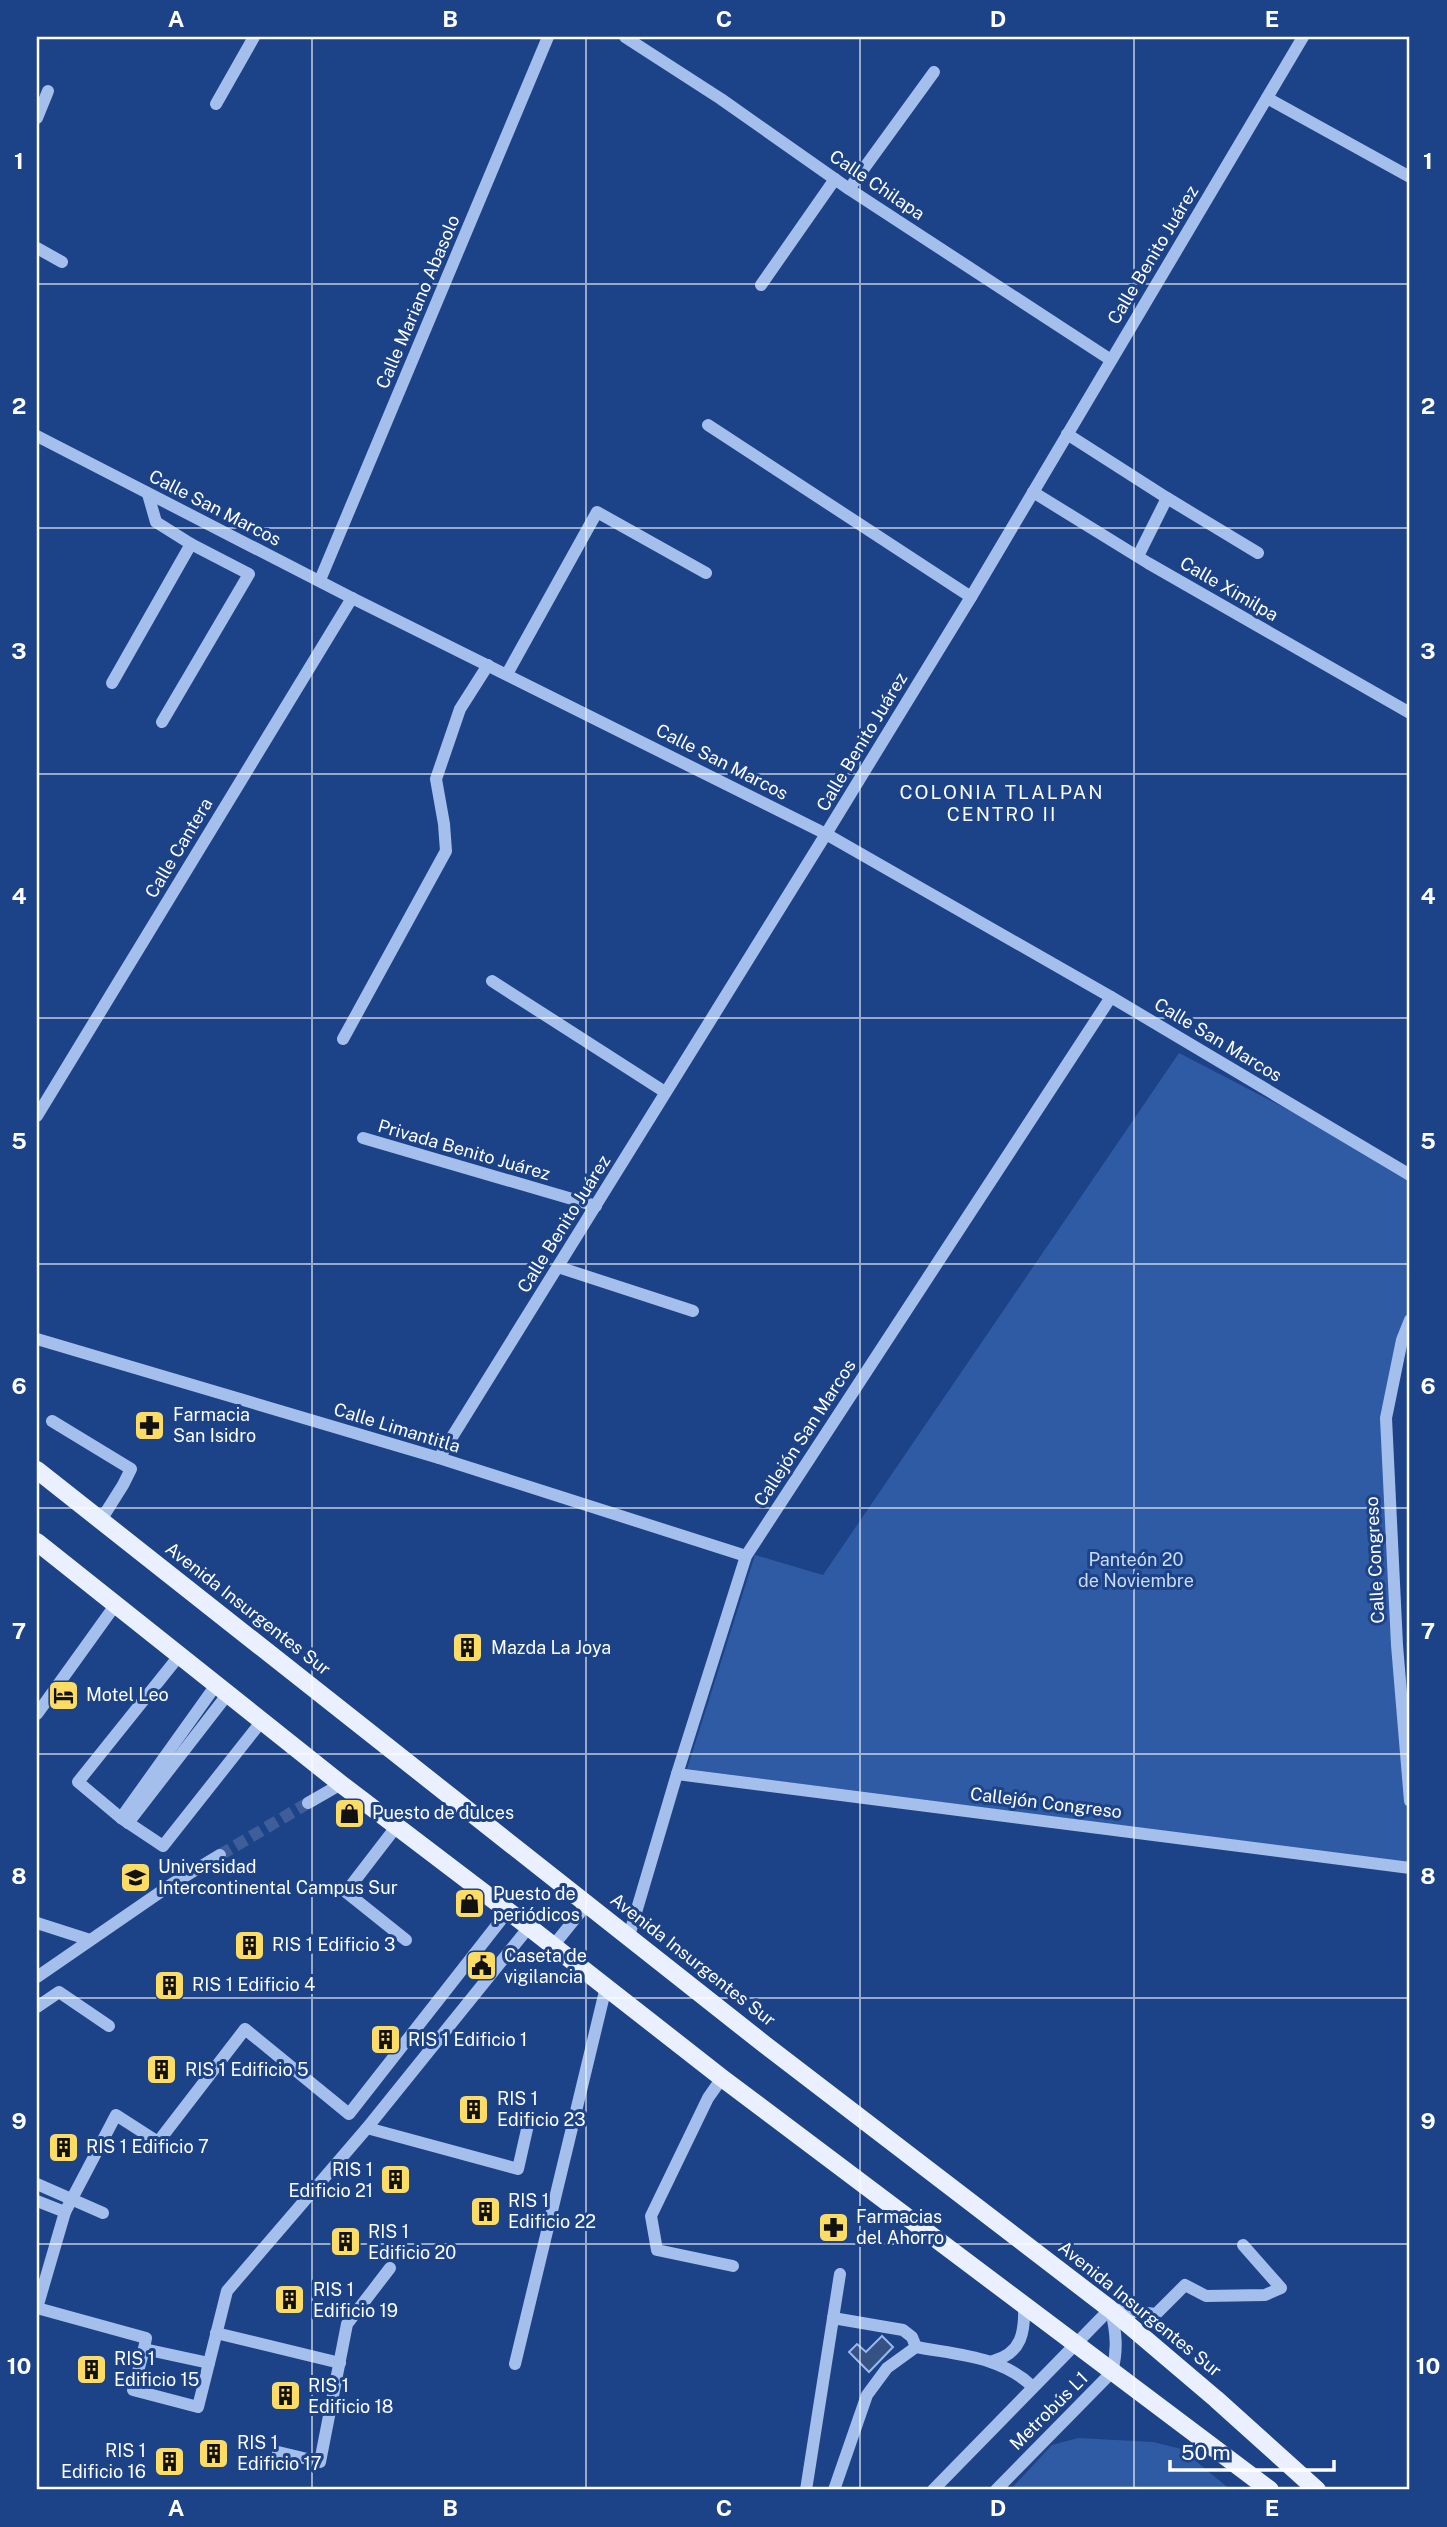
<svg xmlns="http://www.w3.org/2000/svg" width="1447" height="2527" font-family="'Public Sans',sans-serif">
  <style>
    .green { fill: #2f5ba5 }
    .water { fill: #365285; stroke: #98b9ed; stroke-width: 2 }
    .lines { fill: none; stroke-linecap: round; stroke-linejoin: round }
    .minor-tunnel { stroke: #3e5e99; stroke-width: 12; stroke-dasharray: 12 6; stroke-linecap: butt }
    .minor { stroke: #a5bfec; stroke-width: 12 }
    .major { stroke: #eaf0ff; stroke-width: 18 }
    .grid { fill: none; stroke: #fff; stroke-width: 2; stroke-opacity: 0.55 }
    .labels { text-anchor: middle; stroke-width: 6; stroke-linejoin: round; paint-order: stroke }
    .street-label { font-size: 18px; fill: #fff; stroke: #1c4287 }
    .poi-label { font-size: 18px; fill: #fff; stroke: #1c4287; text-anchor: start }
    .park-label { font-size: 18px; fill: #cadcf8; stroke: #1c4287 }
    .neighbourhood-label { font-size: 19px; letter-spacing: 2px; fill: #fff; stroke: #1c4287 }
    .neatline { fill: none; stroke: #fff; stroke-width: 2.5 }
    .grid-label { font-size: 23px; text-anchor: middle; font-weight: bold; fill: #fff }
  </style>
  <rect width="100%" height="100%" fill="#1c4287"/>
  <g class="green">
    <path d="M1179,1053L1410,1173V1318L1384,1420L1408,1787L1410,1863L687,1769L755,1555L823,1575Z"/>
    <path d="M1078,2438L1153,2442L1181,2449L1231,2490H1010L1052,2445Z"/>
  </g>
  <path class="water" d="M882,2336L893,2347L869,2372L849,2352L857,2344L866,2352Z"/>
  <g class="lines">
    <path class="minor-tunnel" d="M220,1855L308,1803"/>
    <g class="minor">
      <path d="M625,37L721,99L849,189L1111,360"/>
      <path d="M1267,98L1410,177"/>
      <path d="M216,104L254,37"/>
      <path d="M37,118L48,91"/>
      <path d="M849,189L934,72"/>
      <path d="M37,248L62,262"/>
      <path d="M761,285L835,179"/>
      <path d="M708,425L971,597"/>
      <path d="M1067,434L1167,498L1138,556"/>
      <path d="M37,436L352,598L826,834L1111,997L1410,1175"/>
      <path d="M1033,492L1148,563L1410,713"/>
      <path d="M148,494L156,522L191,544L249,574L162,722"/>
      <path d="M1167,498L1258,553"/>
      <path d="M320,580L548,37"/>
      <path d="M507,674L597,512L706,573"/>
      <path d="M112,683L191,544"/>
      <path d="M492,981L665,1092"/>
      <path d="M343,1039L446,851L444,824L436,779L460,709L488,665"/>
      <path d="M37,1116L352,598"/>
      <path d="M363,1138L596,1206"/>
      <path d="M558,1267L693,1311"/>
      <path d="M1410,1320L1402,1340L1386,1418L1397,1645L1410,1801"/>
      <path d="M37,1339L439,1458L746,1556"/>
      <path d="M52,1421L131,1469L123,1485L101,1520"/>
      <path d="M439,1458L826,834L971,597L1303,37"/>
      <path d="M179,1656L78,1782L121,1818L163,1846L261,1722"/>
      <path d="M37,1714L116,1604"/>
      <path d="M677,1774L1410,1868"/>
      <path d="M308,1803L341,1784"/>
      <path d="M121,1818L216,1685"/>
      <path d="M128,1823L227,1695"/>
      <path d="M396,1827L346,1892L406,1940"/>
      <path d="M37,1923L90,1940"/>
      <path d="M629,1936L677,1774L746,1556L1111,997"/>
      <path d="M553,1946L587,1904"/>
      <path d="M37,1977L172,1884L220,1855"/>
      <path d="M37,2007L59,1992L109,2026"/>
      <path d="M722,2078L708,2098L651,2216L657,2250L733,2266"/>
      <path d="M367,2128L518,2169L530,2116"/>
      <path d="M37,2184L103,2213"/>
      <path d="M37,2201L65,2212L37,2308L146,2338L144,2349L209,2363L227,2291L367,2128L529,1927"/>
      <path d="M65,2212L116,2115L158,2142L245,2029L349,2114L508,1911"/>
      <path d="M1111,2309L1156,2314L1185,2285L1206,2296L1265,2295L1281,2288L1243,2245"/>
      <path d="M833,2318L903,2330L912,2337L916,2347"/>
      <path d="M216,2333L340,2363"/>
      <path d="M144,2349L133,2390L198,2407L209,2363"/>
      <path d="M993,2361C1022,2353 1025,2332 1024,2305"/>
      <path d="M515,2364L606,1987"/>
      <path d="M278,2452L320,2462L347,2324L390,2268"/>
      <path d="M806,2490L840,2274"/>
      <path d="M834,2490L867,2395L887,2368L916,2347C958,2355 1001,2356 1033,2387"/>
      <path d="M933,2490L1110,2309"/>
      <path d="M996,2490L1112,2372C1118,2350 1116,2332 1111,2310"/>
    </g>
    <g class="major">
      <path d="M37,1470L764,2044L1110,2309L1216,2399L1317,2490"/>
      <path d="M37,1542L341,1784L529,1927L722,2078L1270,2490"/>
    </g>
  </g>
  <path class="grid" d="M312,37V2490M586,37V2490M860,37V2490M1134,37V2490M37,284H1410M37,528H1410M37,774H1410M37,1018H1410M37,1264H1410M37,1508H1410M37,1754H1410M37,1998H1410M37,2244H1410"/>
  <defs>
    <symbol id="pharmacy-square" viewBox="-11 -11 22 22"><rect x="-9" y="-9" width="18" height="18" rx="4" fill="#fcdc63" stroke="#1c4287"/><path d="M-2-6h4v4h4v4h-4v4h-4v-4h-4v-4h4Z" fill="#111"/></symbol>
    <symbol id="building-square" viewBox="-11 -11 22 22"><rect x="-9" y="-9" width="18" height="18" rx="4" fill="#fcdc63" stroke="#1c4287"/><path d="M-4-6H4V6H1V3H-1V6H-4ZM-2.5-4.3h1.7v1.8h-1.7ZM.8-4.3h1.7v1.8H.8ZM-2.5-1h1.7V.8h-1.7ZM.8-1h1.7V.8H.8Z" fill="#111"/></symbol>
    <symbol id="hotel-square" viewBox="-11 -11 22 22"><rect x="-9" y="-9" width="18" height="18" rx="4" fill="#fcdc63" stroke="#1c4287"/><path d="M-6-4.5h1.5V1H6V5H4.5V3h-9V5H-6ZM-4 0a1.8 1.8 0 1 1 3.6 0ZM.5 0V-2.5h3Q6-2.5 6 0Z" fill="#111"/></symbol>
    <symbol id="shop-square" viewBox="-11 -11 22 22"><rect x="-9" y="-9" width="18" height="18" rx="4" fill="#fcdc63" stroke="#1c4287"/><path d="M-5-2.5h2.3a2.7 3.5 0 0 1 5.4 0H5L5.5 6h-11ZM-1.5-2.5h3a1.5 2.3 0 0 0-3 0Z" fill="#111"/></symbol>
    <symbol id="university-square" viewBox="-11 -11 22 22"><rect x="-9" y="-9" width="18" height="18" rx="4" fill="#fcdc63" stroke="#1c4287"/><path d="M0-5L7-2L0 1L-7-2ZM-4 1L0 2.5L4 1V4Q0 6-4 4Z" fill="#111"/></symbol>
    <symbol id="civic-square" viewBox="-11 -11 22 22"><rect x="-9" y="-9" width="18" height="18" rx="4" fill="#fcdc63" stroke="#1c4287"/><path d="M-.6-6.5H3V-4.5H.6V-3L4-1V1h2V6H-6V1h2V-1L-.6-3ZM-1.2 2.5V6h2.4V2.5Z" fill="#111"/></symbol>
  </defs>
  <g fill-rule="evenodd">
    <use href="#pharmacy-square" x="132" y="1408" width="35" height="35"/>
    <use href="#building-square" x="450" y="1630" width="35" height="35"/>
    <use href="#hotel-square" x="46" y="1678" width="35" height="35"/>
    <use href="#shop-square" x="332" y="1796" width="35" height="35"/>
    <use href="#university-square" x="118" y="1860" width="35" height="35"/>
    <use href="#shop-square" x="452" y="1886" width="35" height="35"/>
    <use href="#building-square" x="232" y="1928" width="35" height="35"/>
    <use href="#civic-square" x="464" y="1948" width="35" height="35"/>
    <use href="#building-square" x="152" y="1968" width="35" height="35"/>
    <use href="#building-square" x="368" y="2022" width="35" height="35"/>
    <use href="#building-square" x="144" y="2052" width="35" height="35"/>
    <use href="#building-square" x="456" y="2092" width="35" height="35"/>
    <use href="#building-square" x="46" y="2130" width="35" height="35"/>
    <use href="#building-square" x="378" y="2162" width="35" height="35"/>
    <use href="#building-square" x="468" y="2194" width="35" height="35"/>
    <use href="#pharmacy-square" x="816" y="2210" width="35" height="35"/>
    <use href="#building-square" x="328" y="2224" width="35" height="35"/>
    <use href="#building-square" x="272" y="2282" width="35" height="35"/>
    <use href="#building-square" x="74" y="2352" width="35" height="35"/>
    <use href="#building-square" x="268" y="2378" width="35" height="35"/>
    <use href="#building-square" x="196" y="2436" width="35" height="35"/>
    <use href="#building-square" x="152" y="2444" width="35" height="35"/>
  </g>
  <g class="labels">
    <g class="street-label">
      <text transform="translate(877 185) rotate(34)" y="6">Calle Chilapa</text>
      <text transform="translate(1153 255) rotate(-59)" y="6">Calle Benito Juárez</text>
      <text transform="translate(418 302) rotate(-67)" y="6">Calle Mariano Abasolo</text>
      <text transform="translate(215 508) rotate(27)" y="6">Calle San Marcos</text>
      <text transform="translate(1229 589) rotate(30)" y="6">Calle Ximilpa</text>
      <text transform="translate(862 742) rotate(-59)" y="6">Calle Benito Juárez</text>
      <text transform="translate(722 762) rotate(27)" y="6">Calle San Marcos</text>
      <text transform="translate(179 848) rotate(-59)" y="6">Calle Cantera</text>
      <text transform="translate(1218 1040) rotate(31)" y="6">Calle San Marcos</text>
      <text transform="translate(464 1150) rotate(16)" y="6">Privada Benito Juárez</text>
      <text transform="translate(564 1224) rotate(-58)" y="6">Calle Benito Juárez</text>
      <text transform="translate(397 1428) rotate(17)" y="6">Calle Limantitla</text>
      <text transform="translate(805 1433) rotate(-57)" y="6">Callejón San Marcos</text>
      <text transform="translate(1375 1560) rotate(-93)" y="6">Calle Congreso</text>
      <text transform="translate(248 1609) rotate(38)" y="6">Avenida Insurgentes Sur</text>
      <text transform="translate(1046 1803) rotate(7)" y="6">Callejón Congreso</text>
      <text transform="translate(693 1960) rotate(38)" y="6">Avenida Insurgentes Sur</text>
      <text transform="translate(1140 2309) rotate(39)" y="6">Avenida Insurgentes Sur</text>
      <text transform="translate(1049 2411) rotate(-45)" y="6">Metrobús L1</text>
    </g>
    <g class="poi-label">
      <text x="173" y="1421">Farmacia<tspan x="173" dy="21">San Isidro</tspan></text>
      <text x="491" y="1654">Mazda La Joya</text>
      <text x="86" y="1701">Motel Leo</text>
      <text x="372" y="1819">Puesto de dulces</text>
      <text x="158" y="1873">Universidad<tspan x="158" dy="21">Intercontinental Campus Sur</tspan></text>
      <text x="493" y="1900">Puesto de<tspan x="493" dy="21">periódicos</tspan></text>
      <text x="272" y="1951">RIS 1 Edificio 3</text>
      <text x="504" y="1962">Caseta de<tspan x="504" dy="21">vigilancia</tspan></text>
      <text x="192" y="1991">RIS 1 Edificio 4</text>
      <text x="408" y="2046">RIS 1 Edificio 1</text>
      <text x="185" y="2076">RIS 1 Edificio 5</text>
      <text x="497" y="2105">RIS 1<tspan x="497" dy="21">Edificio 23</tspan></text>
      <text x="86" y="2153">RIS 1 Edificio 7</text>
      <text x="373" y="2176" text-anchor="end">RIS 1<tspan x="373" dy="21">Edificio 21</tspan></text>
      <text x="508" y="2207">RIS 1<tspan x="508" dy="21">Edificio 22</tspan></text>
      <text x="856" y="2223">Farmacias<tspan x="856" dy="21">del Ahorro</tspan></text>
      <text x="368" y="2238">RIS 1<tspan x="368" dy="21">Edificio 20</tspan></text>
      <text x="313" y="2296">RIS 1<tspan x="313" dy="21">Edificio 19</tspan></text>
      <text x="114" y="2365">RIS 1<tspan x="114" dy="21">Edificio 15</tspan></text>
      <text x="308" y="2392">RIS 1<tspan x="308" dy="21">Edificio 18</tspan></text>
      <text x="237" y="2449">RIS 1<tspan x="237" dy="21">Edificio 17</tspan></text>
      <text x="146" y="2457" text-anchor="end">RIS 1<tspan x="146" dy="21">Edificio 16</tspan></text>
    </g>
    <g class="park-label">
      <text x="1136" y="1566">Panteón 20<tspan x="1136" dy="21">de Noviembre</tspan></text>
    </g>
    <g class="neighbourhood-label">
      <text x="1002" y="799">COLONIA TLALPAN<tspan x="1002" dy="22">CENTRO II</tspan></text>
    </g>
  </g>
  <rect width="1447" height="2527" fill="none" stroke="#1c4287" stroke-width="77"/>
  <path d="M1170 2460v10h164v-10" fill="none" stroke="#ffffff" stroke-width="3.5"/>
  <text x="1181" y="2460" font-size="21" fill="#ffffff" stroke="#1c4287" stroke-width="5" paint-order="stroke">50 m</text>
  <rect x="38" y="38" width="1370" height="2450" class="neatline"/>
  <g class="grid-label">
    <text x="176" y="27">A</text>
    <text x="450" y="27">B</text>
    <text x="724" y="27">C</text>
    <text x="998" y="27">D</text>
    <text x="1272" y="27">E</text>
    <text x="19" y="169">1</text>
    <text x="1428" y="169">1</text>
    <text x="19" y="414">2</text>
    <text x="1428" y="414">2</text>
    <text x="19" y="659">3</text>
    <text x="1428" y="659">3</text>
    <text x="19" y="904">4</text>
    <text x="1428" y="904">4</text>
    <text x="19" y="1149">5</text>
    <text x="1428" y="1149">5</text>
    <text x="19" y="1394">6</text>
    <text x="1428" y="1394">6</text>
    <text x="19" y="1639">7</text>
    <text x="1428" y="1639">7</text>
    <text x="19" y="1884">8</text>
    <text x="1428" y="1884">8</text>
    <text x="19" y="2129">9</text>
    <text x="1428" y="2129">9</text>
    <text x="19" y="2374">10</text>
    <text x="1428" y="2374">10</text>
    <text x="176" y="2516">A</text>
    <text x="450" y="2516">B</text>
    <text x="724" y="2516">C</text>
    <text x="998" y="2516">D</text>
    <text x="1272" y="2516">E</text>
  </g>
</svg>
